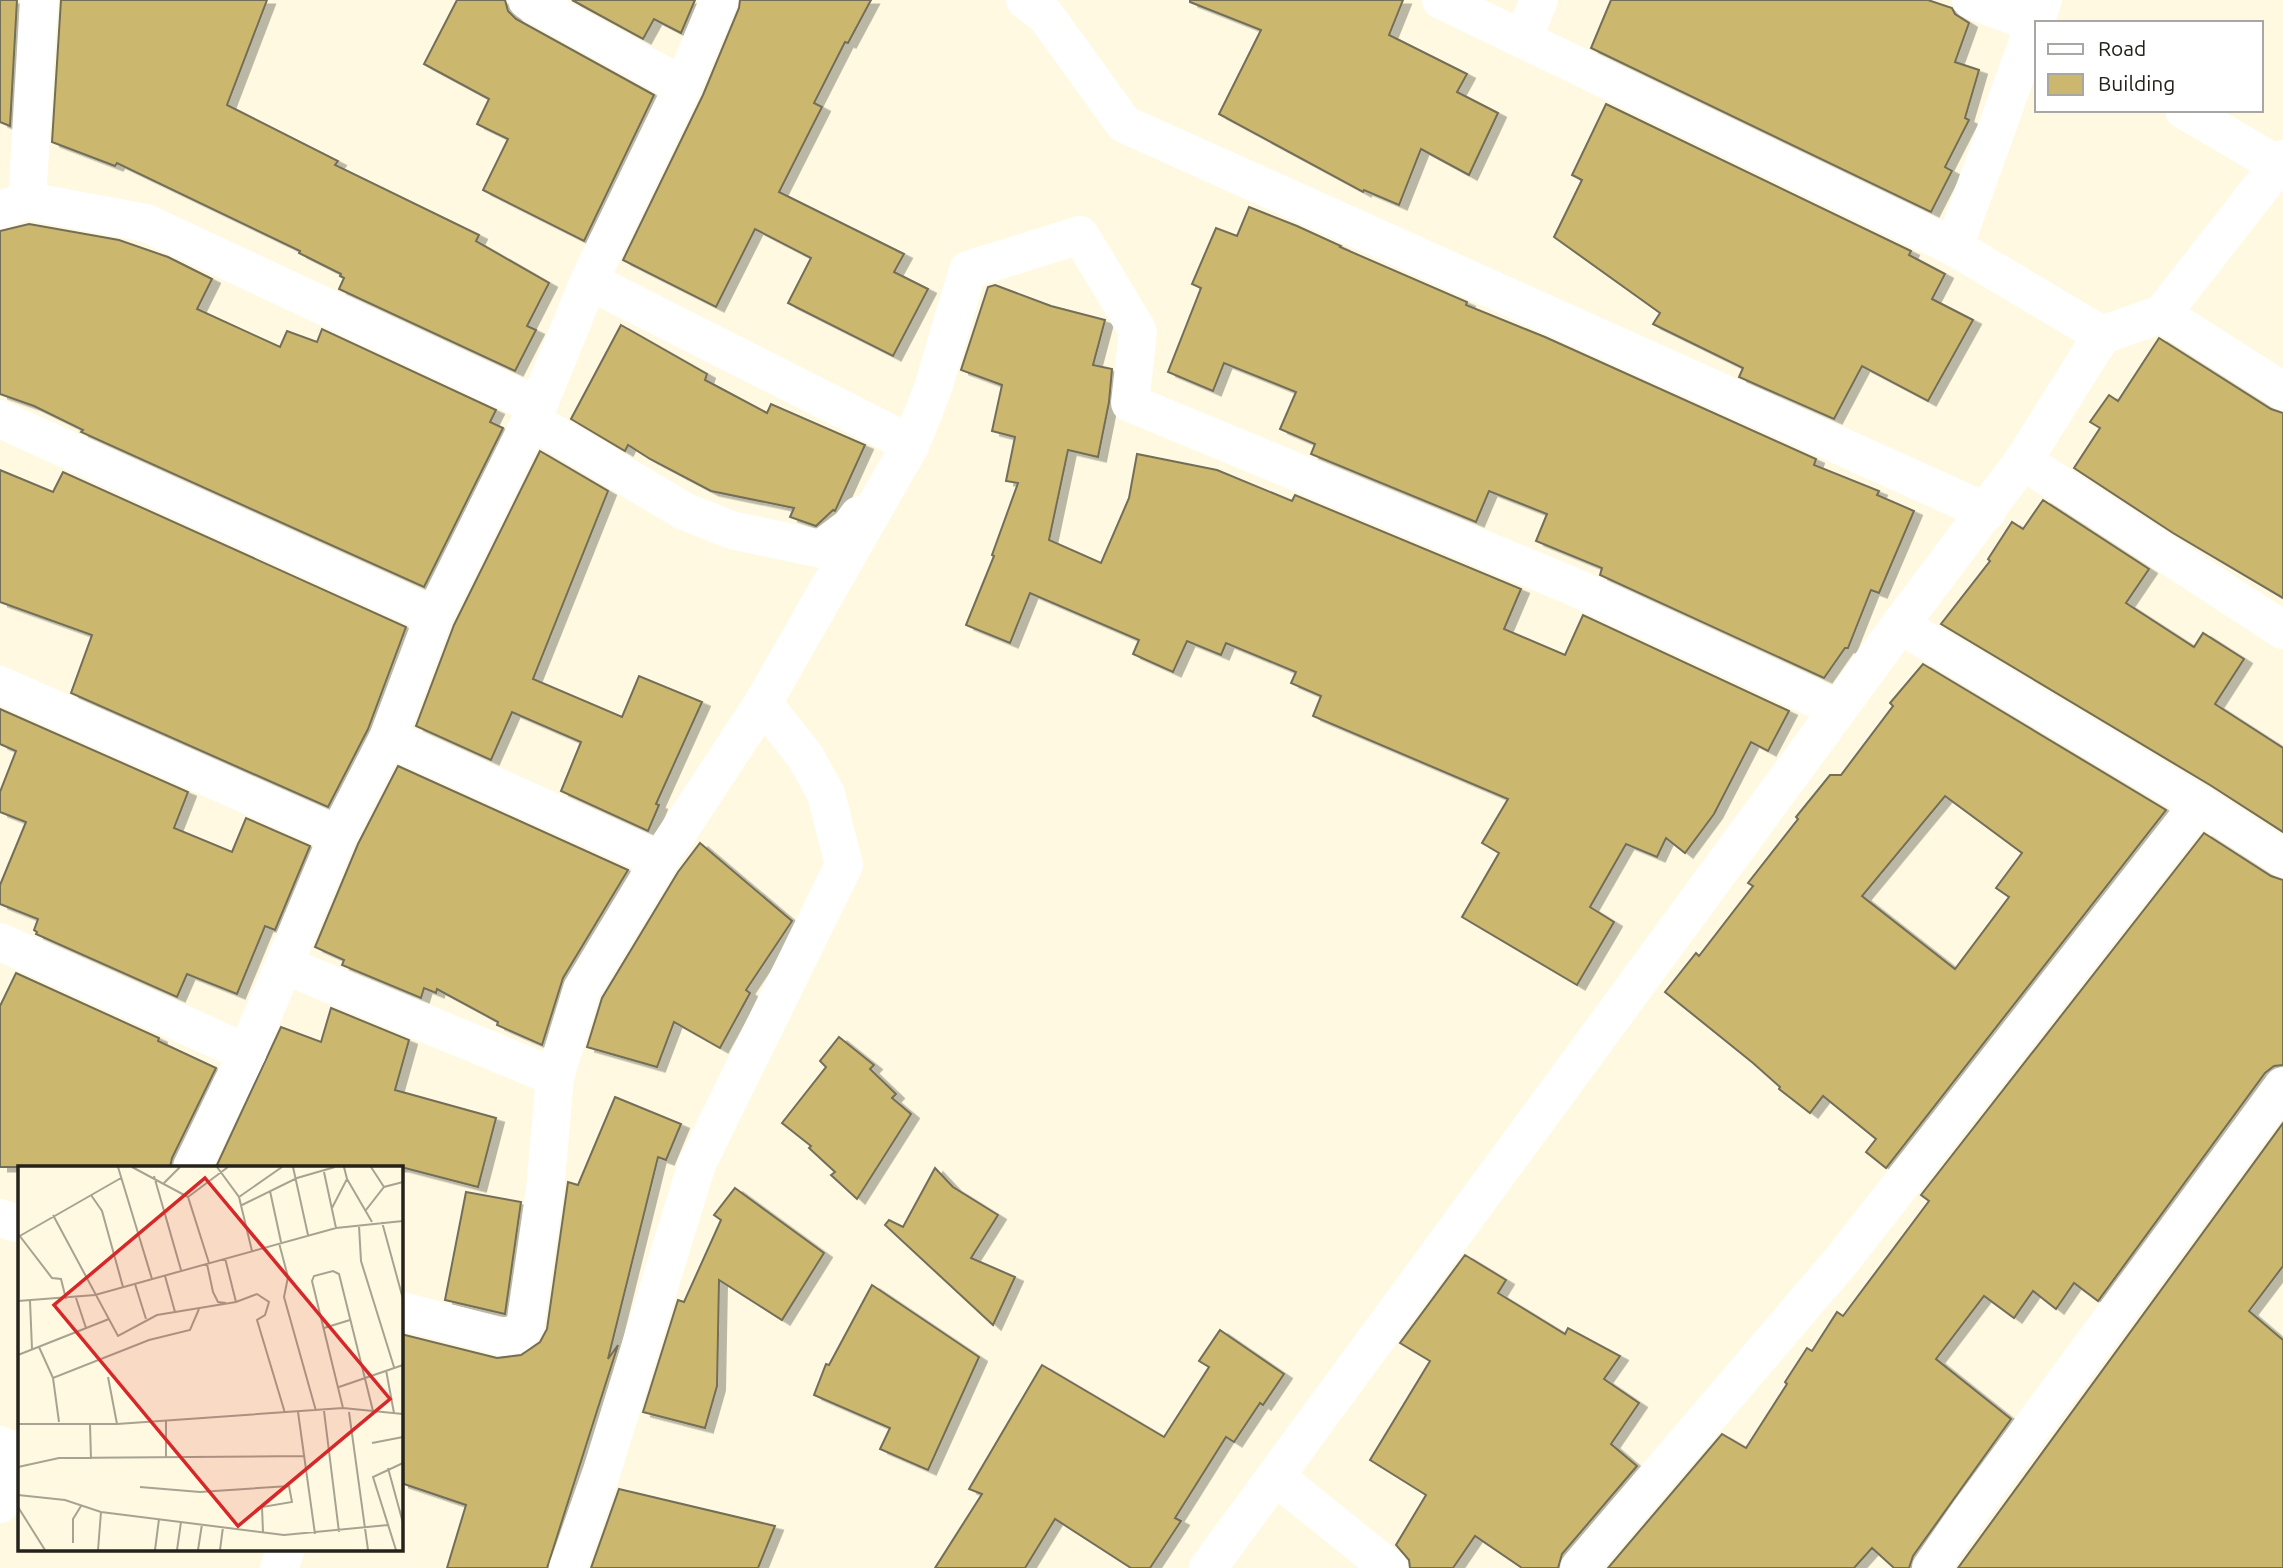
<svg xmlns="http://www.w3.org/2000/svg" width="2283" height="1568" font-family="Ubuntu,sans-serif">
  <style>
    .building { fill: #cbb76d; stroke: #736e59; stroke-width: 2; fill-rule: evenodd; filter: url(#shadow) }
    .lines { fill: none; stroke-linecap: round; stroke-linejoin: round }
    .minor { stroke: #fff; stroke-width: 38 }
    .inset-road { fill: none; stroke: #a7a391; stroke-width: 2 }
    .view { fill: #d62828; fill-opacity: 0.15; stroke: #d62828; stroke-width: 3.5 }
    .inset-edge { fill: none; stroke: #24221a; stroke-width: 3.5 }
  </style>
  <defs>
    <filter id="shadow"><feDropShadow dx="8" dy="4.5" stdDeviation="0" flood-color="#0004"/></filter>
  </defs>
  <rect width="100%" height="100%" fill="#fff9e1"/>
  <g class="building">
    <path d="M0,0H17L10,126L0,122Z"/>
    <path d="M61,0H267L227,105L338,161L335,165L479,235L476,241L549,283L527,326L536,330L515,371L339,289L344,278L340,276L341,274L299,253L300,251L117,163L115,166L52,142Z"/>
    <path d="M457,0H505L508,11L516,19L654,95L584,241L483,190L508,139L477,124L489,99L424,64Z"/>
    <path d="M572,0H695L681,33L654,19L643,39Z"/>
    <path d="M740,0H871L848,43L845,42L814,103L822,107L779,192L904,254L894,272L928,289L893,356L788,303L811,258L755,229L716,307L623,260L703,95L739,8Z"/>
    <path d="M1190,0H1403L1389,35L1467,74L1457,92L1498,113L1469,175L1421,149L1399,205L1364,190L1363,192L1219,114L1261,30L1190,2Z"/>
    <path d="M1611,0H1928L1952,8L1955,14L1969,23L1955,62L1979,70L1965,118L1969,120L1945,167L1952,171L1931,212L1591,48Z"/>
    <path d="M1606,104L1911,251L1909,255L1945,274L1932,299L1973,320L1928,401L1862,366L1834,419L1739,377L1743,368L1653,324L1660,313L1554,237L1582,180L1572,175Z"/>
    <path d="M1249,207L1297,226L1341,246L1340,247L1467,302L1466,305L1545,337L1816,459L1814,465L1879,491L1877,495L1914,511L1879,593L1871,590L1848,648H1845L1824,678L1600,575L1602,568L1536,541L1547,514L1489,491L1476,522L1311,454L1315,444L1280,429L1296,392L1224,363L1213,391L1168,372L1201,288L1192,284L1216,228L1237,236Z"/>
    <path d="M29,224L119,240L168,257L212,279L197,309L280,347L287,331L317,342L322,329L496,410L490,422L503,428L424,587L81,432L83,430L34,406L0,394V231Z"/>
    <path d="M995,285L1051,306L1105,320L1093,365L1112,369L1109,402L1098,457L1068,450L1049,540L1101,563L1129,498L1137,454L1217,470L1292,501L1295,495L1521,589L1504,629L1565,655L1583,615L1789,711L1768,751L1751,742L1714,814L1685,853L1666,838L1657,857L1626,844L1590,907L1614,922L1577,985L1462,917L1499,853L1482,843L1508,799L1313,716L1321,696L1291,683L1296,672L1226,643L1221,655L1187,641L1173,672L1133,654L1139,640L1030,593L1010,643L966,625L994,556L992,555L1018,483L1006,481L1015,437L992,431L1002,385L961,370L988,287Z"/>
    <path d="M621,325L707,374L705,380L767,413L771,404L865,445L835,511L833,510L816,526L790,517L794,508L711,491L650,459L628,445L625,451L571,419Z"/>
    <path d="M2159,338L2271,409L2283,413V598L2173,533L2074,468L2100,428L2090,422L2109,395L2118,401Z"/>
    <path d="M540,451L608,491L533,679L622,717L639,676L702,702L656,804L659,805L648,831L561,791L581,742L512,712L491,760L416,726L454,625Z"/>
    <path d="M0,470L53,492L63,472L406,627L368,729L328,807L71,693L92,635L0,602Z"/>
    <path d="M2043,500L2149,569L2126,603L2194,647L2203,633L2244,659L2215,704L2283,748V832L2210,785L1941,624L1990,561L1988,559L2012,522L2023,529Z"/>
    <path d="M1923,664L2166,810L1886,1168L1866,1152L1876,1139L1823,1096L1810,1113L1779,1089L1780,1087L1753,1063L1665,992L1696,953L1699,956L1753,886L1748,883L1798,819L1796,817L1830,775H1841L1893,706L1890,703ZM1945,796L2022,853L1996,888L2009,897L1955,969L1862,896Z"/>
    <path d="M0,709L188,792L174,828L232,852L246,818L310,846L275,930L265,926L237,994L187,974L177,997L36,934L37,932L34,930L38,919L0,904V885L26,822L0,812V792L16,751L0,744Z"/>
    <path d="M398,766L628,870L563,978L542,1045L497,1025L498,1022L437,989L436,993L424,988L421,998L342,965L344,960L315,947L358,844Z"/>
    <path d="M2204,833L2271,876L2283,880V1065L2274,1066L2265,1073L2098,1301L2074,1283L2056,1309L2033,1291L2014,1318L1984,1296L1936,1359L2011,1419L1913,1556L1909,1568H1894L1872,1548L1854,1568H1608L1722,1434L1746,1448L1787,1384L1785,1382L1807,1348L1812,1351L1837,1312L1843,1316L1929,1201L1921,1195Z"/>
    <path d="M700,843L792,921L746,990L750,993L720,1048L674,1022L657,1067L587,1047L602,998L678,872Z"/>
    <path d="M16,973L159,1038L158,1041L216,1068L172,1158L170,1167H0V1006Z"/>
    <path d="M331,1008L409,1040L395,1090L496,1118L478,1187L401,1167H216L281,1027L321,1042Z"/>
    <path d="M839,1037L874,1065L870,1069L896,1094L892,1098L911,1114L857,1199L831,1175L835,1172L809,1148L811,1146L782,1123L826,1067L820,1061Z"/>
    <path d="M615,1097L681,1124L666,1160L658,1157L608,1359L618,1345L547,1568H447L466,1505L401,1483V1334L497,1358L521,1355L540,1342L547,1329L568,1182L578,1185Z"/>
    <path d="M2283,1123V1266L2249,1311L2283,1340V1568H1958Z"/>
    <path d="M935,1168L953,1187L998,1215L971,1258L1015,1277L993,1325L885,1225L889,1220L903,1227Z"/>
    <path d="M735,1188L824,1253L782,1320L719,1280L717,1386L705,1428L643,1412L678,1300L684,1302L721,1220L714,1215Z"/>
    <path d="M466,1192L521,1202L505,1314L445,1300Z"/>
    <path d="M1465,1255L1506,1280L1498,1293L1565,1334L1568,1328L1620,1356L1604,1379L1639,1403L1611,1444L1637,1466L1562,1554L1558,1568H1522L1475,1536L1453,1568H1410L1409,1560L1396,1545L1426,1495L1370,1460L1430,1361L1400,1343Z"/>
    <path d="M872,1285L979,1357L928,1470L880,1449L890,1428L814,1395L826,1364L829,1365Z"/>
    <path d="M1220,1330L1284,1374L1263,1405L1260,1403L1234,1442L1226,1437L1175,1518L1181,1521L1150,1568H1131L1055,1519L1025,1568H935L982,1494L969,1489L1042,1365L1164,1437L1209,1367L1199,1361Z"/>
    <path d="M619,1489L775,1526L758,1568H591Z"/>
  </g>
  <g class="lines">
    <g class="minor">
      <path d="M527,0L683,86"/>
      <path d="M1025,0L1046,16L1124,124L1987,512"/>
      <path d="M1441,0L1954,247L2102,335"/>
      <path d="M1971,0L2036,24"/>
      <path d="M1523,39L1539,0"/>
      <path d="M2184,110L2278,165"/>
      <path d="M27,201L39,0"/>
      <path d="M0,210L27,201L146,223L538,406"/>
      <path d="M1954,247L2043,0"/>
      <path d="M589,281L911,444"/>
      <path d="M2162,314L2283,391"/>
      <path d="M0,419L434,616"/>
      <path d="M531,420L684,511L731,530L821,549L850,527L859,515"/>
      <path d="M2023,461L2283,630"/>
      <path d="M1900,625L2199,804L2283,858"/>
      <path d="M0,685L338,835"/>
      <path d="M388,738L660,860"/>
      <path d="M0,942L247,1053"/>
      <path d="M284,965L555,1077"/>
      <path d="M192,1167L247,1053L338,835L388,738L434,616L538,406L589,281L683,86L719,0"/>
      <path d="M0,1218L19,1224"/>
      <path d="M401,1311L502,1337L516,1334L525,1326L545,1190L555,1077L582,989L660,860L763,703L911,444L933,388L968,270L1080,235L1138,331L1130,403L1572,586L1838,709"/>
      <path d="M0,1445L19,1454"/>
      <path d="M1276,1477L1389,1568"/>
      <path d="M0,1504L19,1472"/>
      <path d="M279,1568L286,1549"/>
      <path d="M568,1568L602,1471L697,1164L844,865L826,794L805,756L763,703"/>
      <path d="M1208,1568L1900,625L2023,461L2102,335L2162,314L2283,159"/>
      <path d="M1579,1568L1841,1261L2199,804"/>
      <path d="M1931,1568L1969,1513L2283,1086"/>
    </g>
  </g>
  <g transform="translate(18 1166)">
    <rect width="385" height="385" fill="#fff9e1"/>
    <path class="inset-road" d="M100,1L134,113M114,1L170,31L191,97M199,1L221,31L234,85M275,1L290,69M353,1L366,21M306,6L318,62M136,10L163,104M329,13L354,56M146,17L162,1M252,25L263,76M73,29L84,45L105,121M170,31L210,1M221,31L264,1M224,39L279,12L317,1M314,42L329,13L326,1M348,44L366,21L385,16M35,49L100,170L139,149L218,136L239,128L251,136L247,149L239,154L267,247M364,56L385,133M341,60L343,95L376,201M1,69L34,112L43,113L48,133M0,71L103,12M261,77L270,111L266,131L298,245M207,92L218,136M189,98L195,126L200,136L208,137M147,110L157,146M117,118L128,153M58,132L68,162M0,135L77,129L318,62L385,55M12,135L14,183M306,162L332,154M21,181L35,212L131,174L172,164L181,143M0,189L91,153M368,204L376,247M90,211L99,258M35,212L41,256M321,221L385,199M325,242L294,115L296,110L315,105L321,108L355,245M306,245L321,366M280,246L297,368M331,246L350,384M148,255V292M0,258H99L325,242L385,248M72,258L73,293M354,277L385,271M0,301L41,292L287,290M370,302L385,357M122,321L182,326L271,320L274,336L244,341L245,366M0,329L47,334L83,346L266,369L370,359M0,341L27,384M55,377V353L63,340M80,384L83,346M137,384L141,353M159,384L163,356M180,384L184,358M202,384L205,361M378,384L355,311L385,297"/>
    <path class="view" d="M187,12L372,233L220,360L36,139Z"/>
    <rect width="385" height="385" class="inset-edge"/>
  </g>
  <rect x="2035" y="21" width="228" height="91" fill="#ffffff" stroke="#a7a7a3" stroke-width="2"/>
  <rect x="2048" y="44" width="35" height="10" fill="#ffffff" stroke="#a7a7a3" stroke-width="2"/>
  <text x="2098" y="56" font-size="21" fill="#24221a">Road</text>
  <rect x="2048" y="74" width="35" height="21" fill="#cbb76d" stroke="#a7a7a3" stroke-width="2"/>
  <text x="2098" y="91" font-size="21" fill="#24221a">Building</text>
</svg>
